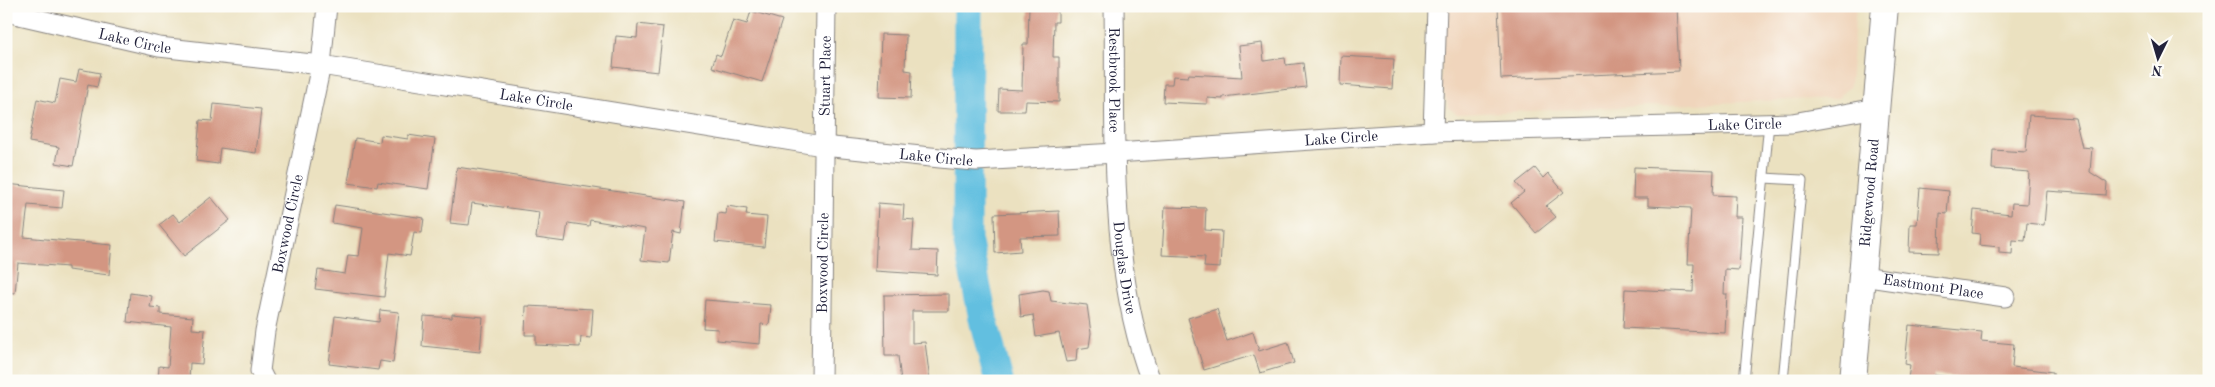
<svg xmlns="http://www.w3.org/2000/svg" width="2215" height="387" font-family="'Old Standard TT',serif">
  <style>
    .built { fill: #f0d5bc }
    .lines { fill: none; stroke-linecap: round; stroke-linejoin: round }
    .river { stroke: #62bfe0; stroke-width: 29 }
    .building { fill: #d39682 }
    .lane-casing { stroke: #86827e; stroke-width: 11 }
    .street-casing { stroke: #86827e; stroke-width: 21 }
    .secondary-casing { stroke: #86827e; stroke-width: 28 }
    .lane { stroke: #fff; stroke-width: 9 }
    .street { stroke: #fff; stroke-width: 19 }
    .secondary { stroke: #fff; stroke-width: 26 }
    .labels { text-anchor: middle; stroke-width: 4.5; stroke-linejoin: round; paint-order: stroke }
    .street-label { font-size: 15px; fill: #22223b; stroke: #fdfcf7 }
  </style>
  <rect width="100%" height="100%" fill="#fdfcf7"/>
  <filter id="ink" filterUnits="userSpaceOnUse"><feTurbulence type="fractalNoise" baseFrequency=".02" numOctaves="2"/><feDisplacementMap in="SourceGraphic" scale="10" xChannelSelector="R" yChannelSelector="G"/><feConvolveMatrix kernelMatrix="1 2 1 2 8 2 1 2 1" color-interpolation-filters="sRGB"/></filter>
  <filter id="wash" filterUnits="userSpaceOnUse"><feTurbulence type="fractalNoise" baseFrequency=".0096" numOctaves="4" result="noise"/><feDisplacementMap in="SourceGraphic" scale="20" xChannelSelector="R" yChannelSelector="G"/><feGaussianBlur stdDeviation="1.12" result="paint"/><feColorMatrix in="noise" values="0 0 0 0 0 0 0 0 0 0 0 0 0 0 0 0 0 1.4 0 .05"/><feComposite in="paint" operator="in"/></filter>
  <g filter="url(#wash)">
    <rect width="100%" height="100%" fill="#ebe1c0"/>
    <path class="built" d="M1444,6H1856L1850,85L1838,98L1457,114L1449,108L1441,85Z"/>
    <g class="lines">
      <path class="river" d="M968,6L967,239L984,323L999,381"/>
    </g>
    <g id="blocks">
      <g class="building">
        <path d="M1029,6H1058V22H1054L1053,57H1059V102L1026,101L1025,111H998L999,89L1022,90L1023,44H1028Z"/>
        <path d="M1498,6H1676L1679,71L1501,79Z"/>
        <path d="M751,11L782,20L762,82L712,67L716,54L721,56L733,20L747,24Z"/>
        <path d="M638,24L663,27L658,72L613,67L616,36L637,38Z"/>
        <path d="M881,34L906,35L905,70L912,71L911,98L879,97Z"/>
        <path d="M1262,43L1264,61L1285,58L1286,65L1303,63L1306,87L1223,97V99L1207,98V104L1163,102L1164,84H1172L1173,76L1188,77L1189,74L1242,77L1239,46Z"/>
        <path d="M1341,56L1394,59L1392,89L1340,85Z"/>
        <path d="M79,69L100,73L97,87L88,85L73,166L56,163L59,147L29,142L37,99L55,103L60,79L76,82Z"/>
        <path d="M214,104L261,109L256,153L220,148L218,164L196,161L200,120L212,121Z"/>
        <path d="M2029,115L2075,118L2082,147L2092,148L2090,172L2107,183L2106,195L2047,191L2044,225L2027,223L2025,241L2013,240L2012,254L1999,253V247L1979,245L1980,234L1972,233L1974,210L2011,214L2012,203L2027,204L2029,172L1992,169L1993,150L2026,152Z"/>
        <path d="M381,135L408,139V135L435,139L428,189L378,182L377,187L348,183L355,138L380,142Z"/>
        <path d="M457,167L685,202L681,234L673,232L669,263L641,260L645,229L590,220L589,226L568,223L565,242L536,238L539,212L472,203L469,225L450,223Z"/>
        <path d="M1634,167L1714,170L1713,195L1736,196L1735,217H1742L1739,270L1725,269L1724,294H1727L1725,333L1623,328L1625,289L1693,292L1694,264H1688L1691,208L1648,206V198H1633Z"/>
        <path d="M1535,168L1543,178L1548,173L1564,192L1546,206L1556,217L1536,233L1511,203L1524,192L1516,183Z"/>
        <path d="M6,184L64,190L62,208L28,205L24,237L112,245L109,275L68,270V267L18,263L15,293L6,292Z"/>
        <path d="M1920,188L1949,191L1947,214L1940,213L1939,253L1909,252L1910,224H1917Z"/>
        <path d="M211,197L230,220L184,256L159,225L173,214L180,222Z"/>
        <path d="M878,203L904,205L903,219L914,220L912,250L938,251L937,275L875,271Z"/>
        <path d="M335,205L424,218L422,233L414,232L410,256L389,253L384,297L315,289L318,270L345,274L348,255L359,256L363,228L332,223Z"/>
        <path d="M727,206L747,209L746,215L767,217L764,247L715,242L718,213L726,214Z"/>
        <path d="M1165,207L1206,208L1205,230L1222,231L1220,268L1204,267L1205,257L1162,255Z"/>
        <path d="M1059,211L1060,236L1020,237L1021,251L995,253L994,214Z"/>
        <path d="M1043,290L1049,291L1051,301L1087,305L1091,333L1089,347L1077,349L1076,361L1066,362L1059,333L1036,337L1033,315L1021,317L1019,294Z"/>
        <path d="M130,293L152,296L150,307L160,308V314L193,317L192,329L205,330L202,364L190,363L189,381H158L159,366L168,367L171,327L127,322Z"/>
        <path d="M949,294V311H912V343L925,342L930,381H901L898,356H885L884,295Z"/>
        <path d="M705,300L771,305L769,325L761,324L760,344L717,340L718,329L703,328Z"/>
        <path d="M526,306L593,309L591,338L581,337L580,347L536,345V335H525Z"/>
        <path d="M1217,309L1227,341L1253,332L1259,351L1288,342L1294,363L1260,373L1254,355L1204,370L1188,318Z"/>
        <path d="M380,310L399,312L393,363L380,361L378,370L329,364L335,316L379,322Z"/>
        <path d="M452,314L483,317L480,352L422,346L424,316L452,318Z"/>
        <path d="M1909,325L1982,332L1981,341L2014,344L2012,367L2053,372V381H1985L1934,375L1933,381L1908,379L1910,365L1905,364Z"/>
      </g>
    </g>
  </g>
  <g filter="url(#ink)">
    <use href="#blocks" fill-opacity="0" stroke="#86827e" stroke-width="1"/>
    <g class="lines">
      <defs>
        <g id="lane">
          <path d="M1764,178L1802,180L1783,381"/>
          <path d="M1744,381L1769,123"/>
        </g>
        <g id="street">
          <path id="s1" d="M1114,6C1116,129 1107,264 1151,381"/>
          <path id="s2" d="M6,12L159,47L321,65L823,146L950,159L976,161L1116,153L1433,132L1792,123L1877,108"/>
          <path d="M1433,132L1437,6"/>
          <path id="s3" d="M1862,276L2005,297"/>
          <path id="s4" d="M265,381L260,371L265,331L321,65L327,6"/>
          <path id="s5" d="M821,381L826,6"/>
        </g>
        <g id="secondary">
          <path id="s6" d="M1853,381L1885,6"/>
        </g>
      </defs>
      <use href="#lane" class="lane-casing"/>
      <use href="#street" class="street-casing"/>
      <use href="#secondary" class="secondary-casing"/>
      <use href="#lane" class="lane"/>
      <use href="#street" class="street"/>
      <use href="#secondary" class="secondary"/>
    </g>
  </g>
  <g class="labels">
    <g class="street-label">
      <text dy="5" stroke="none"><textPath href="#s2" startOffset="132">Lake Circle</textPath></text>
      <text dy="5" stroke="none"><textPath href="#s5" startOffset="305">Stuart Place</textPath></text>
      <text dy="5" stroke="none"><textPath href="#s1" startOffset="74">Restbrook Place</textPath></text>
      <text dy="5" stroke="none"><textPath href="#s2" startOffset="538">Lake Circle</textPath></text>
      <text dy="5" stroke="none"><textPath href="#s2" startOffset="1752">Lake Circle</textPath></text>
      <text dy="5" stroke="none"><textPath href="#s2" startOffset="1348">Lake Circle</textPath></text>
      <text dy="5" stroke="none"><textPath href="#s2" startOffset="942">Lake Circle</textPath></text>
      <text dy="5" stroke="none"><textPath href="#s6" startOffset="189">Ridgewood Road</textPath></text>
      <text dy="5" stroke="none"><textPath href="#s4" startOffset="161">Boxwood Circle</textPath></text>
      <text dy="5" stroke="none"><textPath href="#s5" startOffset="118">Boxwood Circle</textPath></text>
      <text dy="5" stroke="none"><textPath href="#s1" startOffset="262">Douglas Drive</textPath></text>
      <text dy="5" stroke="none"><textPath href="#s3" startOffset="72">Eastmont Place</textPath></text>
    </g>
  </g>
  <rect width="2215" height="387" fill="none" stroke="#fdfcf7" stroke-width="25"/>
  <g transform="translate(2158 58) rotate(185)" stroke="#fdfcf7" stroke-width="4" paint-order="stroke">
  <path d="M0-4L9 19L0 12L-9 19Z" fill="#22223b"/>
  <text y="-8" font-size="14" font-weight="bold" text-anchor="middle" fill="#22223b">N</text>
  </g>
</svg>
